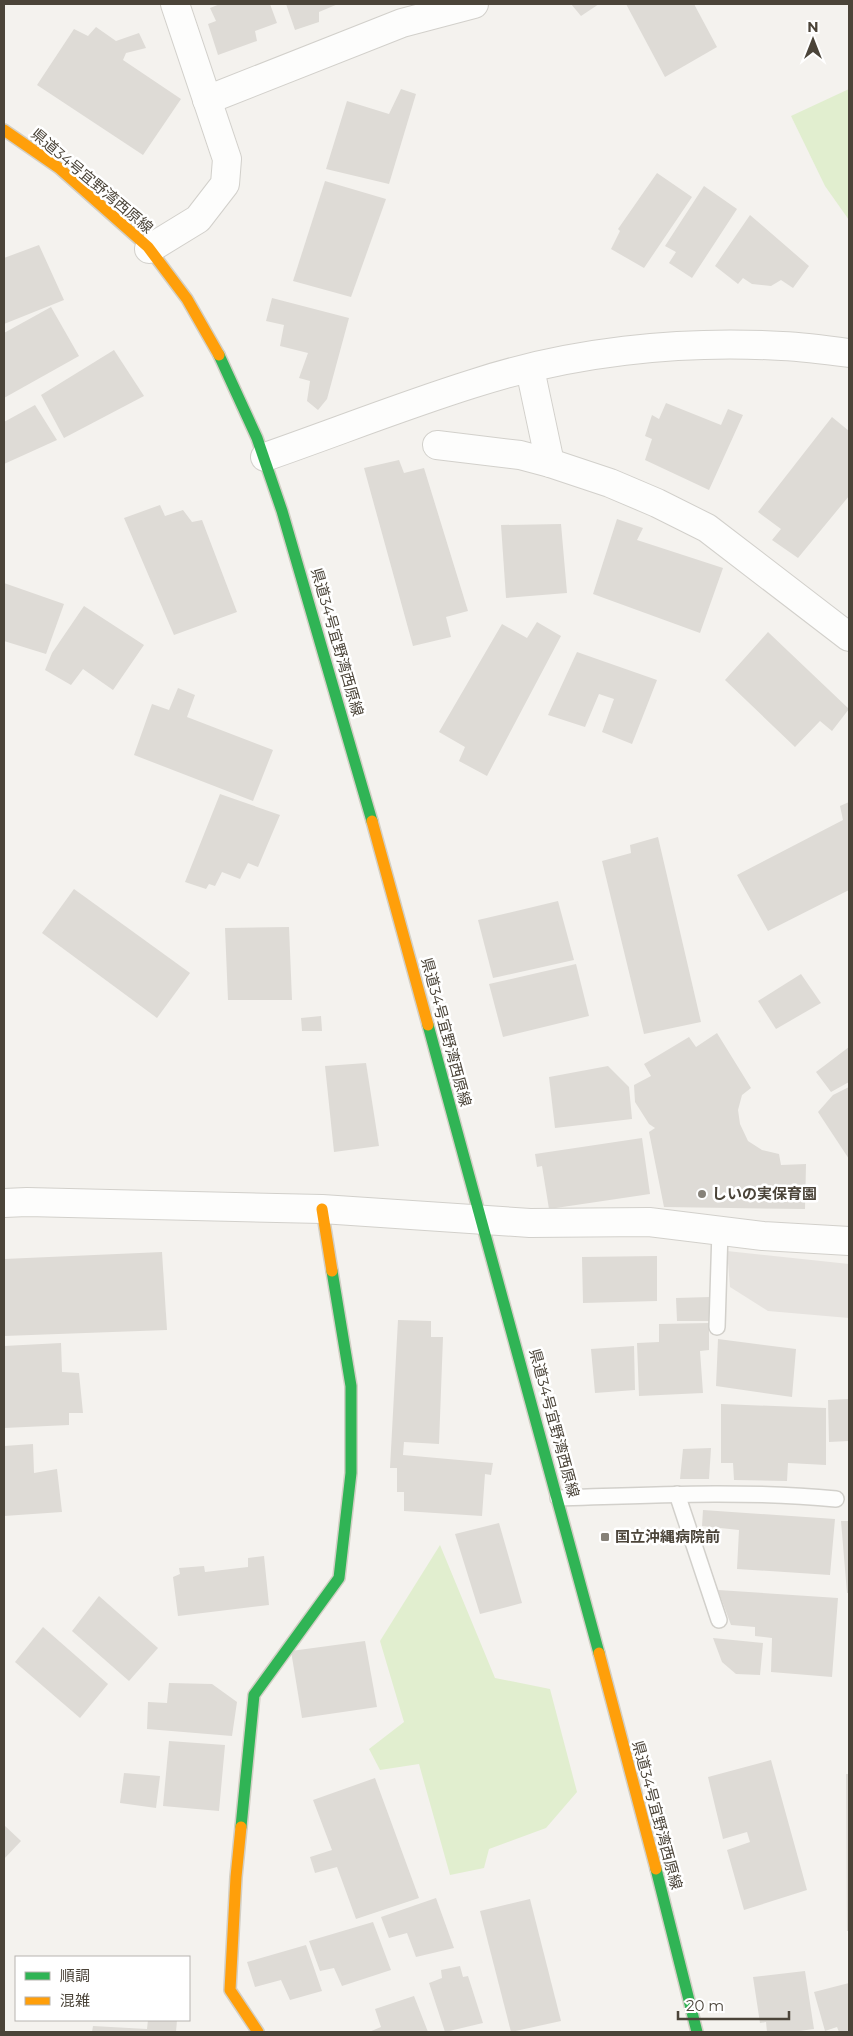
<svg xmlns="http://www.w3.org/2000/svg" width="853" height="2036" font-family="Montserrat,'Noto Sans JP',sans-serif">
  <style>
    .grass { fill: #e1eecf }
    .parking { fill: #e6e3df }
    .building { fill: #dedbd6 }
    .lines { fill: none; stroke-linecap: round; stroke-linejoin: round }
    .lane-casing { stroke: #d2d0cb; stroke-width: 18 }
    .street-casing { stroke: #d2d0cb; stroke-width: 30 }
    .fast-casing { stroke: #d3cfc5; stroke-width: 14 }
    .slow-casing { stroke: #d3cfc5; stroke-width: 14 }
    .lane { stroke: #fdfdfc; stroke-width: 15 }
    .street { stroke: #fdfdfc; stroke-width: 28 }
    .fast { stroke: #30b455; stroke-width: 11 }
    .slow { stroke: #ff9f0a; stroke-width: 11 }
    .poi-dot { fill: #868178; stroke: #fff; stroke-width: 2 }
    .labels { text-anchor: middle; stroke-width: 5; stroke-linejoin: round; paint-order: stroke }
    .street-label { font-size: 15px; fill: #4b4439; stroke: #fff }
    .poi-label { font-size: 15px; font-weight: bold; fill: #4b4439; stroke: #fff; text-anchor: start }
  </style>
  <rect width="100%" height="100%" fill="#f4f2ee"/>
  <g class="grass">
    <path d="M849,89V220L825,186L791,116Z"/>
    <path d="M440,1545L495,1678L550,1689L577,1792L546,1828L489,1849L484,1868L450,1875L419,1764L380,1770L369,1749L404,1722L380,1641Z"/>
  </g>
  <path class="parking" d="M727,1251L849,1264V1318L768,1311L730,1287Z"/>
  <g class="building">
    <path d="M220,4H270L277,23L255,31L257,41L218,55L208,24L216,21L210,8Z"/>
    <path d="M286,4H338L319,12V22L295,30Z"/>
    <path d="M571,4H599L581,16Z"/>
    <path d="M626,4H694L717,47L665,77Z"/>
    <path d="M96,27L116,41L139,33L146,48L126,53L123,60L181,99L143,155L37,85L74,29L88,36Z"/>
    <path d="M401,89L416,94L389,184L326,169L347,101L389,114Z"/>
    <path d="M657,173L692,197L644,268L611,249L620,231L618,229Z"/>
    <path d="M325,181L386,199L351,297L293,281Z"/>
    <path d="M704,186L737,209L692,278L669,263L676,252L665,246Z"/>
    <path d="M750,215L809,266L793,288L781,280L771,286L752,284L743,278L738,284L715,266Z"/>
    <path d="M39,245L64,300L4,324V258Z"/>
    <path d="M272,298L349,318L327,399L318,410L307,401L310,381L299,378L308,353L280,346L284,325L266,321Z"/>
    <path d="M51,307L79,356L4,398V333Z"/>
    <path d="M114,350L144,396L64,438L41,395Z"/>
    <path d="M666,403L721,425L728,409L743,415L709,490L645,460L652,439L645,436L652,415L659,419Z"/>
    <path d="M35,405L57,440L4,464V422Z"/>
    <path d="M832,417L849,431V496L798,558L772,540L781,529L758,512Z"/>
    <path d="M399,460L404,473L424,468L468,611L446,617L451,637L413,646L364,468Z"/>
    <path d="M160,505L165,516L183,510L192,522L202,520L237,612L174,635L124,518Z"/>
    <path d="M617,519L643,528L637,540L723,568L700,633L593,594Z"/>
    <path d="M561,524L567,593L506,598L501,525Z"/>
    <path d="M4,583L64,604L46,654L4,641Z"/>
    <path d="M84,606L144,645L113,690L83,669L71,685L45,670L52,653Z"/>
    <path d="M537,622L561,636L487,776L459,761L465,747L439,732L502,624L527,638Z"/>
    <path d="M768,632L849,709L832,731L820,721L795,747L725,680Z"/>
    <path d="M577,652L657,680L632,744L602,732L614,699L599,694L585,727L548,715Z"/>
    <path d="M178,688L195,695L187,717L273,750L253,801L134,755L152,704L169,710Z"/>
    <path d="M220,794L280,815L258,867L248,863L240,879L222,872L215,886L209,884L206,889L185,882Z"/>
    <path d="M849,802V890L768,931L737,875L843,820L840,806Z"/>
    <path d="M658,837L701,1022L644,1034L602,861L631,853L630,845Z"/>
    <path d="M74,889L190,973L157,1018L42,933Z"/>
    <path d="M558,901L574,960L493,978L478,920Z"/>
    <path d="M289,927L292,1000H228L225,928Z"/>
    <path d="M576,964L589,1016L503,1037L489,984Z"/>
    <path d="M801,974L821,1003L776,1029L758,1001Z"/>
    <path d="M321,1016L322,1031H302L301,1018Z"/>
    <path d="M717,1033L751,1088L742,1095L738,1110L740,1124L748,1141L762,1150L779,1154L781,1165L806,1164L805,1209L664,1207L649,1132L655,1128L649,1124L635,1102L634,1085L651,1076L644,1064L689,1037L696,1047Z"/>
    <path d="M849,1047V1082L831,1092L816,1072Z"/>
    <path d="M366,1063L379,1146L334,1152L325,1066Z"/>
    <path d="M608,1066L629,1087L632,1119L555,1128L549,1077Z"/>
    <path d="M849,1087V1159L818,1112L833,1095Z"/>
    <path d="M642,1138L650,1194L549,1209L542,1166L537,1167L535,1154Z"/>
    <path d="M162,1252L167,1330L4,1336V1259Z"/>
    <path d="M657,1256V1301L583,1303L582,1257Z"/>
    <path d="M710,1297V1321H677L676,1298Z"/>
    <path d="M398,1320L431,1321V1337H443L439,1444L404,1442L403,1455L493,1463L491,1475L485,1474L482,1516L404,1511V1492H397V1468H390Z"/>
    <path d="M709,1323V1350L700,1351L703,1393L639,1396L637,1343L659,1342V1324Z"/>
    <path d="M718,1339L796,1349L792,1397L716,1386Z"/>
    <path d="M61,1343L62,1372L79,1373L83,1413H69V1425L4,1428V1346Z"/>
    <path d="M634,1346L635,1390L595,1393L591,1349Z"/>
    <path d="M849,1399V1441L829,1442L828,1400Z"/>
    <path d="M721,1404L826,1408V1465L788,1463L787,1481L734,1480L733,1463H721Z"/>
    <path d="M33,1444L34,1473L57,1469L62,1512L4,1516V1446Z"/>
    <path d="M711,1448L709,1479H680L683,1449Z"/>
    <path d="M703,1510L835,1519L830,1575L737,1569L739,1530L702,1526Z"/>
    <path d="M841,1521H849V1593H847Z"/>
    <path d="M499,1523L522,1603L480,1614L455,1534Z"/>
    <path d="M264,1556L269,1605L178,1616L173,1577L180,1574L179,1568L204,1566L205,1572L248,1567V1558Z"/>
    <path d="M718,1590L838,1598L832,1677L771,1672L772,1638L755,1636V1627L731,1625Z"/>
    <path d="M99,1596L158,1648L129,1681L72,1631Z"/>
    <path d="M43,1627L108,1684L80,1718L15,1662Z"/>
    <path d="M713,1638L763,1643L760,1675L736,1674L722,1662Z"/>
    <path d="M365,1641L377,1707L302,1718L291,1651Z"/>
    <path d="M169,1683L212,1684L237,1702L232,1736L147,1729L148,1702L167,1703Z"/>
    <path d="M169,1741L225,1745L219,1811L163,1806Z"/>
    <path d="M771,1760L807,1890L744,1910L727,1850L750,1842L747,1832L723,1839L708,1777Z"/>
    <path d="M124,1773L160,1776L156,1808L120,1803Z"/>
    <path d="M846,1774H849V1931H847Z"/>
    <path d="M375,1778L419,1898L356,1919L337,1867L315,1873L310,1857L332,1850L313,1800Z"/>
    <path d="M4,1825L21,1841L4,1859Z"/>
    <path d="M436,1898L454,1948L416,1957L407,1933L389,1938L381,1917Z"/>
    <path d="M530,1899L561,2021L511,2032L480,1911Z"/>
    <path d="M373,1922L391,1970L342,1986L334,1968L320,1971L309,1941Z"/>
    <path d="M306,1945L322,1991L290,2000L281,1980L255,1987L247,1962Z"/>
    <path d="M460,1966L463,1977L468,1976L483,2023L445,2032L429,1983L442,1978L441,1970Z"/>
    <path d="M805,1971L814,2029L792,2032H767L766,2022L760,2023L753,1977Z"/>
    <path d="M849,1983V2031L839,2032L837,2027L825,2031L814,1992Z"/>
    <path d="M414,1996L428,2032H369L381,2027L375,2009Z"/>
    <path d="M148,2020H177L176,2032H92L93,2026L147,2029Z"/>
  </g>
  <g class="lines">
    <defs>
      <g id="lane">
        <path d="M717,1327L720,1231"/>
        <path d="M677,1494L719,1620"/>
        <path d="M558,1498C651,1495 743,1490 836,1499"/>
      </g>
      <g id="street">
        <path d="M207,100L402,23L474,4"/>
        <path d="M149,249L198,219L225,184L227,159L175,4"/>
        <path d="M530,369L550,463"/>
        <path d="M437,445L520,455L550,463L610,483L657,503L707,528L849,637"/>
        <path d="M265,457C334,433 402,406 472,384C569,352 679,340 782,346C804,347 827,350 849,353"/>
        <path d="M4,1203L27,1202L322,1209L530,1223L649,1222L763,1236L849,1241"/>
      </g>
      <g id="fast">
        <path d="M219,355L257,438L282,511L372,821"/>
        <path d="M428,1025L599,1653"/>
        <path d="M241,1827L254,1695L339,1578L351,1473V1386L332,1271"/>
        <path d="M656,1869L697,2032"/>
      </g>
      <g id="slow">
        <path d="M4,130L59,168L148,247L187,299L219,355"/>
        <path d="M372,821L428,1025"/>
        <path d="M322,1209L332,1271"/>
        <path d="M599,1653L656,1869"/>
        <path d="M241,1827L236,1877L230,1990L258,2032"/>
      </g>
    </defs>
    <use href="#lane" class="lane-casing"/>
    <use href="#street" class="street-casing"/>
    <use href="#fast" class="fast-casing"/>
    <use href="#slow" class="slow-casing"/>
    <use href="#lane" class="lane"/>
    <use href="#street" class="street"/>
    <use href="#fast" class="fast"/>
    <use href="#slow" class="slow"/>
  </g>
  <g class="poi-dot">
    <circle cx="702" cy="1194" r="5"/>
    <rect x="600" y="1532" width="10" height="10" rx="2.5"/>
  </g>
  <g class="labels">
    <g class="street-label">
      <text transform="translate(92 181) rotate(40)" y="5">県道34号宜野湾西原線</text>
      <text transform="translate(337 642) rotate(74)" y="5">県道34号宜野湾西原線</text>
      <text transform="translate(446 1032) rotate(75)" y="5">県道34号宜野湾西原線</text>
      <text transform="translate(554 1423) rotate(75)" y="5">県道34号宜野湾西原線</text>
      <text transform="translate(657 1815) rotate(75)" y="5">県道34号宜野湾西原線</text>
    </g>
    <g class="poi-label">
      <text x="712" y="1199">しいの実保育園</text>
      <text x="615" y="1542">国立沖縄病院前</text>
    </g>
  </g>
  <rect width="853" height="2036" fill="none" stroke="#4b4439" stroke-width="10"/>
  <rect x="15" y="1956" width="175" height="65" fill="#ffffff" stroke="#b7b4b0"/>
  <rect x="25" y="1972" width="25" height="8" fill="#30b455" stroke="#b7b4b0"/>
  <text x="60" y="1981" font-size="15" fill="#4b4439">順調</text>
  <rect x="25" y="1997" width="25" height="8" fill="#ff9f0a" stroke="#b7b4b0"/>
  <text x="60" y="2006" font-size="15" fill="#4b4439">混雑</text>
  <g transform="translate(813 40)" stroke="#ffffff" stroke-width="4" paint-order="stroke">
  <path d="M0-4L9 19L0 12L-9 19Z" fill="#4b4439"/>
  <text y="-8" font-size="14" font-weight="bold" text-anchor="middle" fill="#4b4439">N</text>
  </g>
  <path d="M678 2011v8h111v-8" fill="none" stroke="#4b4439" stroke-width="2.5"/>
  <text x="686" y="2011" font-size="15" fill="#4b4439" stroke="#ffffff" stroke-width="4" paint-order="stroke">20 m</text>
</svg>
